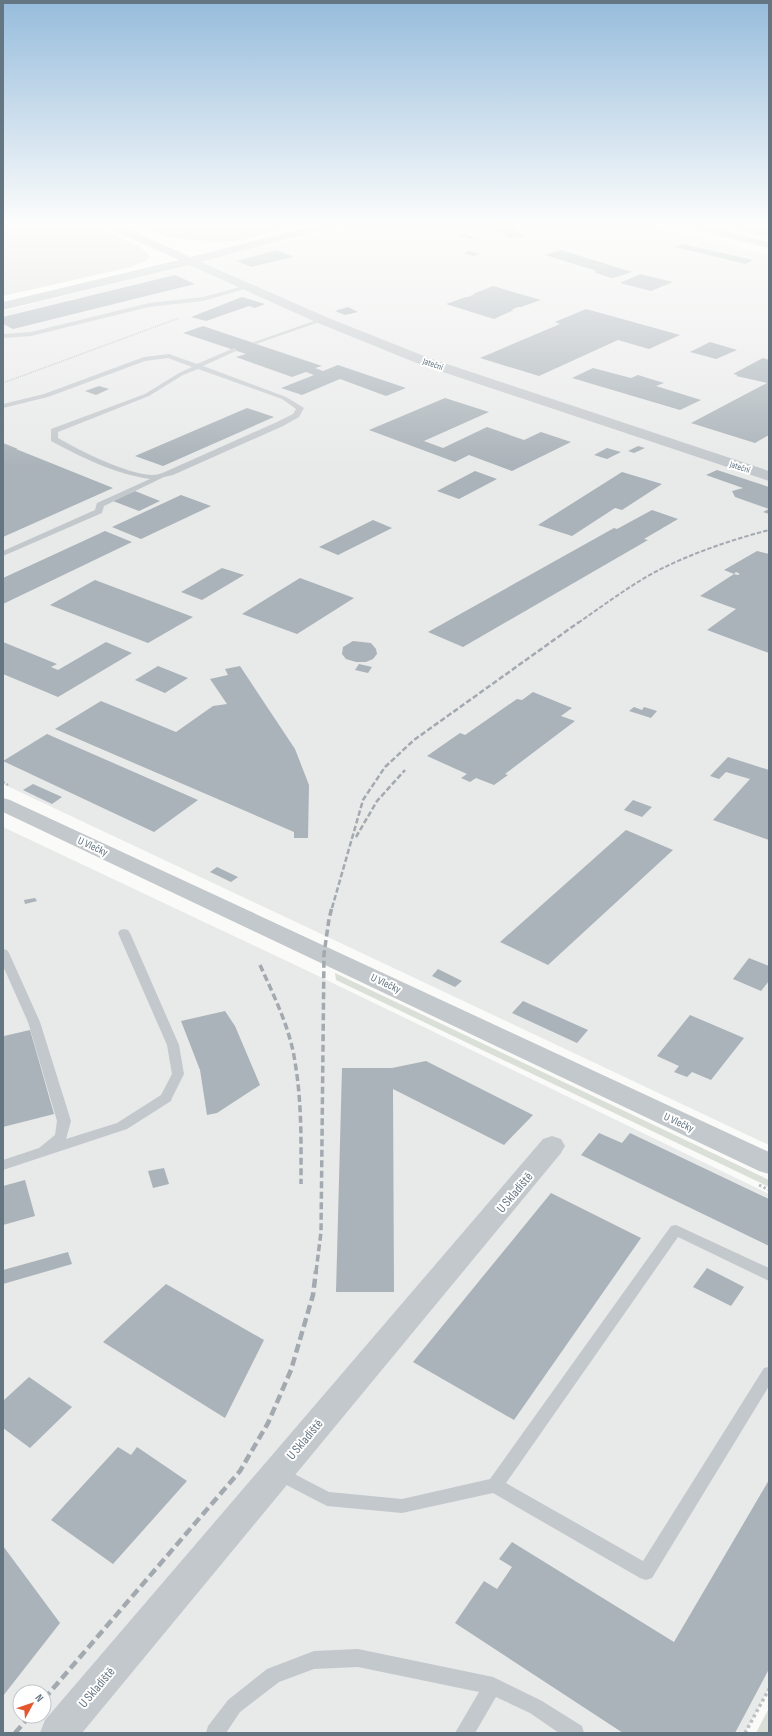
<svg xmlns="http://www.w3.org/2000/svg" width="772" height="1736" font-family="'Sofia Sans Condensed',sans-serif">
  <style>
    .built { fill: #e8e9e9; fill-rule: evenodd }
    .green { fill: #dadfd7 }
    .building { fill: #aab3b9 }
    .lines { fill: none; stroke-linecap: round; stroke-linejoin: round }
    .path-far3 { stroke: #bbbfc2; stroke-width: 1.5; stroke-dasharray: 1 1; stroke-linecap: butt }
    .path-far2 { stroke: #bbbfc2; stroke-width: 2.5; stroke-dasharray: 2 2; stroke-linecap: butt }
    .path-far1 { stroke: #bbbfc2; stroke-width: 3; stroke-dasharray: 2.5 2.5; stroke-linecap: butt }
    .path { stroke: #bbbfc2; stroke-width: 3.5; stroke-dasharray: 3 3; stroke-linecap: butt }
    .service { fill: #c3c8cc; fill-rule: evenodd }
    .minor { fill: #c3c8cc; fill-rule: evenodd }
    .tertiary { fill: #c3c8cc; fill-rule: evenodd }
    .rail-far3 { stroke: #a2aab0; stroke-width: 2; stroke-dasharray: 4.5 2; stroke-linecap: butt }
    .rail-far2 { stroke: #a2aab0; stroke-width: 2.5; stroke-dasharray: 5.5 2.5; stroke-linecap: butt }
    .rail-far1 { stroke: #a2aab0; stroke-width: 3.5; stroke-dasharray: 7 3.5; stroke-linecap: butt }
    .rail { stroke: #a2aab0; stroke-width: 4.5; stroke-dasharray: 9 4.5; stroke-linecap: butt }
    .labels { text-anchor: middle; stroke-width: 4; stroke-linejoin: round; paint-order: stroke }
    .far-street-label { font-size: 9px; fill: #657683; stroke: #fff }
    .street-label { font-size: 11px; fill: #657683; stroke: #fff }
    .near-street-label { font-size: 13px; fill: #657683; stroke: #fff }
  </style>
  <rect width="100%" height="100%" fill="#fafaf8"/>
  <g class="built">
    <path d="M354,224H646L769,256V1145L3,784V311Z"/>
    <path d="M3,827L310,972L769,1194V1689L745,1733H3ZM20,1692H44V1716H20Z"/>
  </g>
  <g class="green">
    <path d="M3,224H89L140,247L150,256L146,261L131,267L3,296Z"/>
    <path d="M137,224H307L283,228L244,240L218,242L168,238Z"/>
    <path d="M716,224H769V238Z"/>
    <path d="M335,973L769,1180V1187L336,980Z"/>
    <path d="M769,1708V1733H756Z"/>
  </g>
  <g class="building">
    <path d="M488,224H506L525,236L510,238Z"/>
    <path d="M465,234L475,238L470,239L459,235Z"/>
    <path d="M683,244L753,260L746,264L675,247Z"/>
    <path d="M277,250L294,257L251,267L237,261Z"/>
    <path d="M561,250L632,272L617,277L611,278L593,272L597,271L545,255Z"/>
    <path d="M469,251L480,254L474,256L464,253Z"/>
    <path d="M640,274L673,282L651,291L620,283Z"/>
    <path d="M175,275L195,284L13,329L3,324V317Z"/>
    <path d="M493,286L541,300L521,307H518L511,310H514L494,319L446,304L466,297H468L475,294H473Z"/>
    <path d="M242,297L265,304L255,308L249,306L206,321L191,317Z"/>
    <path d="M348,307L358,312L345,315L335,311Z"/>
    <path d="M586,309L680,335L649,349L618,340L539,376L480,358L560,324L555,322Z"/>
    <path d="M203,326L322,366L315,368L323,371L338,365L406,388L386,396L340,379L302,395L281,388L314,375L306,372L292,377L236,357L246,354L183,333Z"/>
    <path d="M710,342L727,347L737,350L716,359L690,352Z"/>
    <path d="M763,358L769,360V435L755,443L691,423L767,383L736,376L738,375L733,374Z"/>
    <path d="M593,368L631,378L638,375L664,383L656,386L701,400L680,410L572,378Z"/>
    <path d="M99,386L109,389L96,395L85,391Z"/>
    <path d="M445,398L489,412L424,441L443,448L487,427L524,440L541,432L571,442L512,471L469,455L455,462L369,430Z"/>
    <path d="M247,408L274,417L163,466L135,456Z"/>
    <path d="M3,443L18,449H16L113,488L3,537Z"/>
    <path d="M638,446L645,448L634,453L628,451Z"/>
    <path d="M607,448L621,452L607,459L594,455Z"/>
    <path d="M717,470L769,487V514L763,512L769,509L735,497L732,491L743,488L706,475Z"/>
    <path d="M475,471L497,479L459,499L437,491Z"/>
    <path d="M622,472L662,484L622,510L615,508L572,536L538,525Z"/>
    <path d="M135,491L160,501L139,511L113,501Z"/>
    <path d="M181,495L211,506L141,539L112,527Z"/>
    <path d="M652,510L678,519L644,539L648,540L463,647L428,632L614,528L617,529Z"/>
    <path d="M373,520L392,528L338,555L319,547Z"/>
    <path d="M105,531L132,542L3,604V578Z"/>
    <path d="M757,551L769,554V653L707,630L736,609L700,596L734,574L738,575L740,574L736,572L734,574L724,570Z"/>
    <path d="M222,568L244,575L202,600L181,592Z"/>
    <path d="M300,578L354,598L297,634L242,614Z"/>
    <path d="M95,580L193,617L148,643L50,605Z"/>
    <path d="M353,641L371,643L376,649L377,654L373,659L366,662H356L346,659L342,654L343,647Z"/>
    <path d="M3,642L57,664L51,667L58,670L106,642L132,653L58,697L3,674Z"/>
    <path d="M359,664L372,667L368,673L355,670Z"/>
    <path d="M158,666L188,678L165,693L135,680Z"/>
    <path d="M240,666L295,749L309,785L308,838H294V832L55,729L101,701L176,732L213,706L227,704L210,679L228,675L225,669Z"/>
    <path d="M533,692L572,708L561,716L575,721L505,774L508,775L494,785L476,778L470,782L461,778L467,774L427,756L460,733L465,735L517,699L522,700Z"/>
    <path d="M634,707L642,710L644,707L657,711L651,718L629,711Z"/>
    <path d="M47,734L198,800L154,832L3,761Z"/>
    <path d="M728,757L769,770V840L713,820L750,779L726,772L719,779L710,776Z"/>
    <path d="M33,784L62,797L52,804L23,790Z"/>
    <path d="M633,800L652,807L642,817L624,810Z"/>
    <path d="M626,830L673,850L548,965L500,942Z"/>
    <path d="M217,867L238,877L231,882L210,872Z"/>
    <path d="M35,898L37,901L25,904L24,900Z"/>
    <path d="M749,958L769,966V981L761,991L733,979Z"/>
    <path d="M438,969L462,981L455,987L432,976Z"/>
    <path d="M523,1001L588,1030L577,1043L512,1013Z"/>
    <path d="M225,1011L235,1026L260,1085L217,1113L207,1115L200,1070L181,1021Z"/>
    <path d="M690,1015L744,1038L711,1080L692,1072L687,1077L674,1072L679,1066L657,1056Z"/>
    <path d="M30,1030L54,1114L3,1127V1032L4,1036Z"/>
    <path d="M426,1061L533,1115L504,1145L393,1089L394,1292H336L342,1068H392Z"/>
    <path d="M599,1133L622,1143L630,1133L769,1199V1246L581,1155Z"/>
    <path d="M164,1168L169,1184L153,1188L148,1171Z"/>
    <path d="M25,1180L35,1216L3,1225V1186Z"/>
    <path d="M551,1193L641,1238L514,1420L413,1362Z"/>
    <path d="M68,1252L72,1264L3,1284V1270Z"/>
    <path d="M707,1268L744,1287L731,1306L693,1287Z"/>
    <path d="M166,1284L264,1340L225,1418L103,1342Z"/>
    <path d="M29,1377L72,1407L30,1448L3,1428V1401Z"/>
    <path d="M118,1447L131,1455L137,1447L187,1481L113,1564L51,1520Z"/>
    <path d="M769,1480V1669L735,1733H623L455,1623L484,1581L497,1589L512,1567L499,1559L512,1542L674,1642Z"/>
    <path d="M3,1546L60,1623L3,1696Z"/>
  </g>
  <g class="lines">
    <path class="path-far3" d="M3,383L179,318"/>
    <path class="path-far2" d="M3,782L10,786"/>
    <path class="path-far1" d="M759,1185L769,1190"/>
    <path class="path" d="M745,1733L769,1689"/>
    <g class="service">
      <path d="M247,285L250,287L249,288L203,301L149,307L31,336L3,338V334L31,332L149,303L203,297Z"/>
      <path d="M320,319L325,320L256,344L251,343Z"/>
      <path d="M234,348L237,350L236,351L203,366L286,397L304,408L299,417L283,426L173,475L164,477L104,506L102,513L3,556V551L95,510L97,503L150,479C115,474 81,457 51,441V429L145,394L179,373L192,367L168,358L145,361L48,397L3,408V404L44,394L144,357L169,354L197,364ZM198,369L282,399L296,409L293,414L277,422L167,471C163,473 157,475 152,475C126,474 81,451 58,438V432L149,396L183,375Z"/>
      <path d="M124,929L128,930L130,933L179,1045L184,1074L172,1098L171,1101L127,1129L3,1170V1160L39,1148L55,1135L57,1121L28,1022L3,966V949L7,950L9,953L40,1022L71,1121L66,1139L117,1123L161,1095L172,1074L167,1045L118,933L120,930Z"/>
      <path d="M676,1225L769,1268V1281L678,1237L506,1483L643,1561L764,1368L769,1367V1386L652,1578L646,1580L640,1578L493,1493L402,1513L327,1506L273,1478L271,1473L273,1468L279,1466L329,1492L402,1499L490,1479L671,1226Z"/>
      <path d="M358,1649L493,1677L542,1701L582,1726L584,1733H559L530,1713L496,1697L475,1733H455L479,1692L358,1667L314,1669L279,1682L240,1712L226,1733H206L208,1726L228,1700L267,1669L314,1651Z"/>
    </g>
    <g class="minor">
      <path d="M102,224H116L191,257L320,224H338L337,226L201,262L326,317L429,358L769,471V481L419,364L318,323L189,265L3,310V302L179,260L103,226Z"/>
      <path d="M681,224H699L769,242V248L682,226Z"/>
      <path d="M552,1136L561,1139L565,1146L561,1153L82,1733H40L45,1720L543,1139Z"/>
    </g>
    <path class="tertiary" d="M3,798L10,800L769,1152V1174L759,1171L3,812Z"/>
    <path class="rail-far3" d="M578,623C604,605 629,586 657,571C692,553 731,540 769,530"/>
    <g class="rail-far2">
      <path d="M356,837L377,801L405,770"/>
      <path d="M332,908L363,800L385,767L414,740L579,622"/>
    </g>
    <g class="rail-far1">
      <path d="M260,965C274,996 290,1028 295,1062C302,1103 301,1143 301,1184"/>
      <path d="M316,1272L321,1232L324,954L329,919L332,907"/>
    </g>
    <g class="rail">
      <path d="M44,1699L240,1471L268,1423L291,1370L313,1295L316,1271"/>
      <path d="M15,1733L30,1716"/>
    </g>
  </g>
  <linearGradient id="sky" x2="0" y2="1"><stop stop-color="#96bcdc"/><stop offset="0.48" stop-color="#fdfdfc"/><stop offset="1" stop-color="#fdfdfc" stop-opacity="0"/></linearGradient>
  <rect width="772" height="467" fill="url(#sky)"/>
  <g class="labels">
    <g class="far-street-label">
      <text transform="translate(433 364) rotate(19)" y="3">Jateční</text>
      <text transform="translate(740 467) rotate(18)" y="3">Jateční</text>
    </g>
    <g class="street-label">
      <text transform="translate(93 846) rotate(25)" y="4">U Vlečky</text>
      <text transform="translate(386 983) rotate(25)" y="4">U Vlečky</text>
      <text transform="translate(679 1122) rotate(25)" y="4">U Vlečky</text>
    </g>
    <g class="near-street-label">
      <text transform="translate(514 1192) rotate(-50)" y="5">U Skladiště</text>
      <text transform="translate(304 1439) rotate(-50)" y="5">U Skladiště</text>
      <text transform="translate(96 1687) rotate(-50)" y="5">U Skladiště</text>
    </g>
  </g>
  <rect width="772" height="1736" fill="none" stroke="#657683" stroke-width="8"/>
  <g transform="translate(32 1704) rotate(50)"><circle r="19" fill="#ffffff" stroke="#c1c8cd"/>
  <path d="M0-3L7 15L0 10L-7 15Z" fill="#e4572e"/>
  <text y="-6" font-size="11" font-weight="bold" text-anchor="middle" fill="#657683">N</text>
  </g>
</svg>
